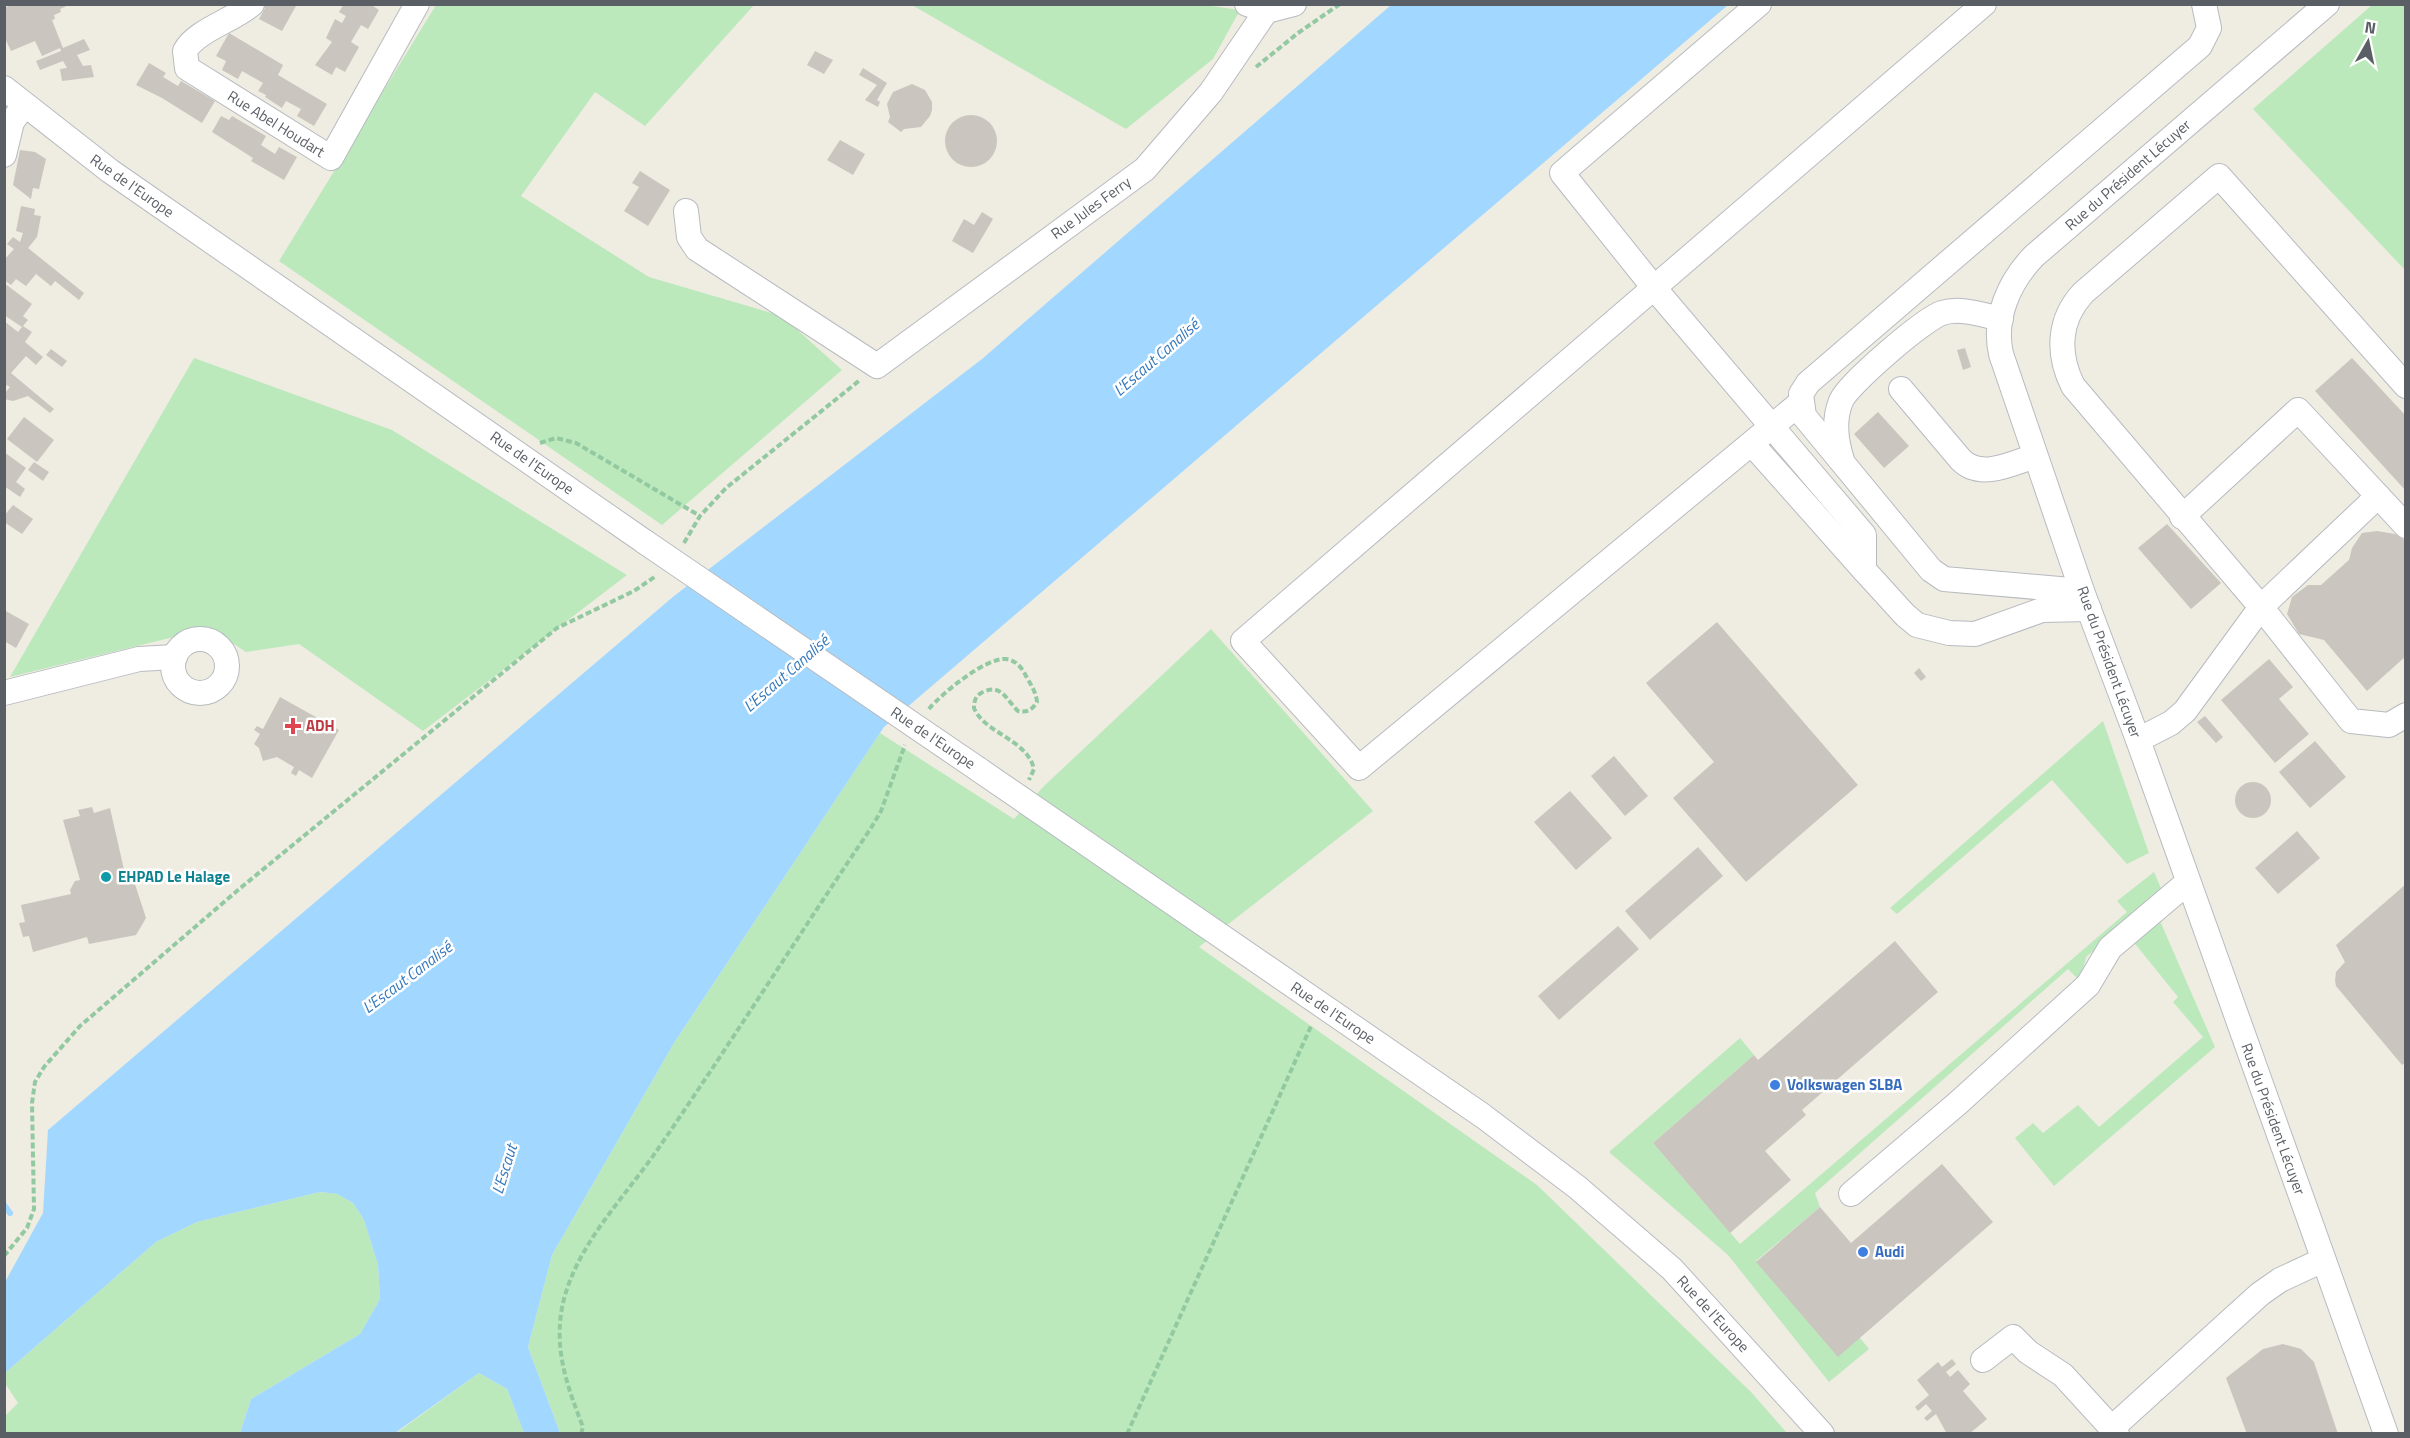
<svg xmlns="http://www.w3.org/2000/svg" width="2410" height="1438" font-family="'Titillium Web',sans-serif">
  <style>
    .green { fill: #bce9bc }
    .water { fill: #a2d8ff }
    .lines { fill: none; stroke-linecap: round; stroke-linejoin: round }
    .stream { stroke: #a2d8ff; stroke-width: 6 }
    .building { fill: #cac6bf }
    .minor-casing { stroke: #b7bbc0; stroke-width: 26 }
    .path { stroke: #92c9a1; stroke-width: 4; stroke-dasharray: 6 3; stroke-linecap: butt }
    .minor { stroke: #fff; stroke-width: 24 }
    .minor-bridge-casing { stroke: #b7bbc0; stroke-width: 26; stroke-linecap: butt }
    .minor-bridge { stroke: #fff; stroke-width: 24 }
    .health-dot { fill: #e0444e; stroke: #fff; stroke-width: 2 }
    .culture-dot { fill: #0f9aa8; stroke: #fff; stroke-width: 2 }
    .shop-dot { fill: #3f7fe0; stroke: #fff; stroke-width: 2 }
    .labels { text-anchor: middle; stroke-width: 5; stroke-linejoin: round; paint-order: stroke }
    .street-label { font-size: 15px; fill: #5a5f65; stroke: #fff }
    .health-label { font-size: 15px; font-weight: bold; fill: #be3a42; stroke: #fff; text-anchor: start }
    .culture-label { font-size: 15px; font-weight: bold; fill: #0d838f; stroke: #fff; text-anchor: start }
    .shop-label { font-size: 15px; font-weight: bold; fill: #366cbe; stroke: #fff; text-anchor: start }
    .water-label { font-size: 16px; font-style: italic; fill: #3478bc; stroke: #fff }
  </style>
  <rect width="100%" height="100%" fill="#efece2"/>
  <g class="green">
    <path d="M1197,4L1240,10L1213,59L1126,129L912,5Z"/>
    <path d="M436,5H754L645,126L595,92L521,196L649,277L782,316L842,370L662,525L279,261Z"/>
    <path d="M2372,5H2405V270L2253,109Z"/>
    <path d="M194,358L392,430L627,575L423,731L299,644L246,652L214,631L190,633L10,677Z"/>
    <path d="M1211,629L1373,811L1199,947L1537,1185L1751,1392L1787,1433H560L528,1347L552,1255L674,1043L880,733L1014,819L1043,787Z"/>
    <path d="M2103,721L2149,853L2127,864L2052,780L1897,914L1890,908Z"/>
    <path d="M2154,872L2163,893L2086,957L2080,981L2068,969L1815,1193L1820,1207L1756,1261L1860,1338L1869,1349L1829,1382L1728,1255L1609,1152L1740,1038L1754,1055L1653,1143L1740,1244L2127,912L2117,901Z"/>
    <path d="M2160,921L2215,1047L2054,1186L2015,1138L2033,1123L2043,1133L2078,1105L2099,1127L2203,1037L2173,1002L2178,997L2132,940Z"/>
    <path d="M320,1192L337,1194L353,1203L364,1220L378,1265L380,1299L360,1334L251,1399L240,1433H5L4,1417L18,1403L5,1383V1373L156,1242L197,1222Z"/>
    <path d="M479,1373L507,1389L524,1433L395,1434Z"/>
  </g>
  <path class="water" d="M1391,5H1728L884,727L674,1043L552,1255L528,1347L560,1433H524L507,1389L479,1373L395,1433H240L251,1399L360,1334L380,1299L378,1265L364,1220L353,1203L337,1194L320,1192L197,1222L156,1242L5,1373V1282L43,1213L48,1130L674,596L982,359Z"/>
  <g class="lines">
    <path class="stream" d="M4,1205L10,1213"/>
  </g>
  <g class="building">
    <path d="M13,4H71L60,9L61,12L54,15L55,19L52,20L63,48L84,39L90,50L77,55L83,66L91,65L94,77L62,81L60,69L67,68L63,61L40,70L36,61L61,51L60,48L42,56L35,41L11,51L4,36V8Z"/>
    <path d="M259,4H297L282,31L259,19L265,8Z"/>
    <path d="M344,4H370L379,10L368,29L361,25L351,42L359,47L345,72L336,67L332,75L315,65L332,42L326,38L335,19L342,23L346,16L339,12Z"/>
    <path d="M229,33L283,65L278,75L327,104L314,126L297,116L301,109L286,101L282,108L265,97L266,95L258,91L263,83L242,71L238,79L222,70L226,61L216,56Z"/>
    <path d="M815,51L833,60L824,74L807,65Z"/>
    <path d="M149,63L166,73L163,77L178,86L181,81L215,101L202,123L162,98L136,85Z"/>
    <path d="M863,68L887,83L877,100L880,102L878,107L865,100L877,85L859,75Z"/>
    <path d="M912,84L925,90L932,102V110L930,116L921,127L904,129L901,132L888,122L890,117L887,104L893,92Z"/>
    <circle cx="971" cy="141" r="26"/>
    <path d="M221,116L229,120L232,116L266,136L261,145L275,154L279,147L297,157L284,180L251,161L253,158L212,132Z"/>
    <path d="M840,140L865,154L853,175L827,160Z"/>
    <path d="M20,150L35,152L46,159L39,189L33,188L31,199L13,185Z"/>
    <path d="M640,171L670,190L648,226L624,211L639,187L632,183Z"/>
    <path d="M21,206L35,209L34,215L41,216L37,237L28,248L84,293L79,300L55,281L51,286L36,274L26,286L16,279L11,285L4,280V260L14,249L7,244L13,237L20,242L23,233L16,231Z"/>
    <path d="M982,212L993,219L973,253L952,241L964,219L974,225Z"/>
    <path d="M4,283L32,304L23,316L28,320L23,326L32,332L25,342L43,357L36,365L26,356L11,373L54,409L50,413L28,396L13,401L4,399V394L10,387L7,385L4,388V321L18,332L22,327L4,315Z"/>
    <path d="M1965,348L1971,367L1963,370L1957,350Z"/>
    <path d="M51,349L67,361L62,367L46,355Z"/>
    <path d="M2352,358L2406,416V491L2315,391Z"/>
    <path d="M1878,412L1909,446L1884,468L1854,434Z"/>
    <path d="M24,417L54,440L37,462L7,439Z"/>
    <path d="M4,452L26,468L16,482L25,489L20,497L4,486Z"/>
    <path d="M34,462L49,472L43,481L28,470Z"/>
    <path d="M13,505L33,519L22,534L4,522V516Z"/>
    <path d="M2167,524L2221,583L2191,609L2138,548Z"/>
    <path d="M2377,531L2395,534L2406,541V656L2367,691L2324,640L2299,634L2287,614L2292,597L2308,585H2321L2349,560L2352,548L2362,533Z"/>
    <path d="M4,610L29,624L16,648L4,641Z"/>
    <path d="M1717,622L1858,785L1746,882L1673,798L1714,762L1646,683Z"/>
    <path d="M2269,659L2293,687L2279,699L2309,734L2275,763L2221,700Z"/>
    <path d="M1919,668L1926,677L1921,681L1914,673Z"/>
    <path d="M280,697L339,730L312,778L299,770L296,776L291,773L294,767L277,757L263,761L259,748L254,744L260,734L254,730L257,726L263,729Z"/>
    <path d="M2205,716L2223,737L2216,743L2197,722Z"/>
    <path d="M2315,741L2346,777L2310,808L2279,772Z"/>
    <path d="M1614,756L1648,796L1625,816L1591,776Z"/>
    <circle cx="2253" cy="800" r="18"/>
    <path d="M1570,791L1612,838L1576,870L1534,822Z"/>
    <path d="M92,807L94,813L110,808L125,874L131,872L146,918L136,935L89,944L87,937L33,952L29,936L23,937L19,923L25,922L21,905L71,894L70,890L75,881L80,880L63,820L80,816L78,810Z"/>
    <path d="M2297,831L2320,858L2278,894L2255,868Z"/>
    <path d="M1698,847L1723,876L1650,940L1625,911Z"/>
    <path d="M2406,884V1062L2402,1065L2336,986L2335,981L2336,972L2345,962L2336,945Z"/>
    <path d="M1618,926L1639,949L1559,1020L1538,996Z"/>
    <path d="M1895,941L1938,992L1802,1110L1806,1115L1765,1151L1791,1180L1730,1233L1653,1143L1754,1055L1758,1060Z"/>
    <path d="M1942,1164L1993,1222L1838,1357L1756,1262L1820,1207L1851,1243Z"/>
    <path d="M2283,1344L2301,1349L2314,1362L2338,1434H2247L2226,1378L2263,1349Z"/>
    <path d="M1952,1359L1956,1364L1946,1372L1950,1377L1958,1370L1970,1384L1963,1391L1987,1419L1969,1434H1947L1936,1414L1927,1421L1924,1418L1932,1411L1926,1404L1918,1411L1915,1407L1929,1395L1917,1380L1938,1362L1942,1367Z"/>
  </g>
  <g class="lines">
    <defs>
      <g id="minor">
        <path d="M252,4C234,20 195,31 185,51L187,68L331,158L417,4"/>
        <path d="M1247,4L1267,11"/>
        <path d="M1759,4L1562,173L1655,289L1864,535V570"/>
        <path d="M2327,4L2034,256C2009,282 1993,318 2001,354L2082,591L2138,740L2386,1434"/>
        <path d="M1267,11L1294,4"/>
        <path d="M4,88L110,171L645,542"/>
        <path d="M4,155L12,122L24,105"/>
        <path d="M686,211L689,237L697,249L877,366L1145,169L1211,92L1271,4"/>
        <path d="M2406,386L2219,176L2083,293C2058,320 2057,354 2073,386L2261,607L2351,721L2389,725L2406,715"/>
        <path d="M1901,389L1961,460C1981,480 2013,463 2035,456"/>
        <path d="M1800,403L1359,768L1243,641L1984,4"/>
        <path d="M1752,444L1864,570L1905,615L1917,625L1949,633L1975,634L2042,610L2089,609"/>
        <path d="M1842,460C1836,441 1833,420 1841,401C1848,384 1924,319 1942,313C1961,307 1982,315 2001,319"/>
        <path d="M2182,517L2298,410L2406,526"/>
        <path d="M2082,591L1944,579L1931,570L1804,416L1801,394L1808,383L2200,46L2209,28L2204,4"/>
        <circle cx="200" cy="666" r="27"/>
        <path d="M4,693L139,659L175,657"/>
        <path d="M2138,740L2171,723L2185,711L2261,607L2378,496"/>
        <path d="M978,769L1483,1116L1577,1187L1672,1269L1822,1434"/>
        <path d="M1851,1194L1958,1103L2088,985L2110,948L2188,882"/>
        <path d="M1983,1360L2013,1337L2028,1352L2063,1375L2117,1434"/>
        <path d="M2112,1428L2260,1294L2280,1280L2323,1260"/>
      </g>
    </defs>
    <use href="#minor" class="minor-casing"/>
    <g class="path">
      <path d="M1256,67L1298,33L1340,4"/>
      <path d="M540,443L556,438L576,443L700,516"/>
      <path d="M684,543L700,516L726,488L860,380"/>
      <path d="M929,709C941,694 986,657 1006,659C1016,660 1022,668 1026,676C1031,685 1036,692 1037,702C1032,710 1027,713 1018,711C1007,701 1002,683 983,692C976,695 974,700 974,708C985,734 1027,739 1034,769L1029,780"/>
      <path d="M4,1256L27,1228L34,1209L32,1103L35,1082L44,1067L80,1026L238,890L557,628L634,591L656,576"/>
      <path d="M581,1434L583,1427C567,1386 553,1348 563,1303C577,1243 627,1195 660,1146C732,1041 800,933 871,828L881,811L905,745"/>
      <path d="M1127,1434L1312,1024"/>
    </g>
    <use href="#minor" class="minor"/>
    <defs>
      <path id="minor-bridge" d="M645,542L978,769"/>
    </defs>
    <use href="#minor-bridge" class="minor-bridge-casing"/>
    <use href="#minor-bridge" class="minor-bridge"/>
  </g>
  <path class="health-dot" d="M290 717h6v6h6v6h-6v6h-6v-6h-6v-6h6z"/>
  <circle class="culture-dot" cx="106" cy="877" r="6"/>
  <g class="shop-dot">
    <circle cx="1775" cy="1085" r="6"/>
    <circle cx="1863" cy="1252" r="6"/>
  </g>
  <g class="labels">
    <g class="street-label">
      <text transform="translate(276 124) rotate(32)" y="5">Rue Abel Houdart</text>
      <text transform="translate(2128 175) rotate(-41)" y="5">Rue du Président Lécuyer</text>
      <text transform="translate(132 186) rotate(35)" y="5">Rue de l'Europe</text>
      <text transform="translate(1091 208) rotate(-36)" y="5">Rue Jules Ferry</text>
      <text transform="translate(532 463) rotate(35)" y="5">Rue de l'Europe</text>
      <text transform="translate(2109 662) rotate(70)" y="5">Rue du Président Lécuyer</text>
      <text transform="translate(933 738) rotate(34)" y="5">Rue de l'Europe</text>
      <text transform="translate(1333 1013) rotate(34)" y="5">Rue de l'Europe</text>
      <text transform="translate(2273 1119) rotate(70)" y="5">Rue du Président Lécuyer</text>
      <text transform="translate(1713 1314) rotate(47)" y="5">Rue de l'Europe</text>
    </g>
    <g class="health-label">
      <text x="306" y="731">ADH</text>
    </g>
    <g class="culture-label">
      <text x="118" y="882">EHPAD Le Halage</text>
    </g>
    <g class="shop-label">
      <text x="1787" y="1090">Volkswagen SLBA</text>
      <text x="1875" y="1257">Audi</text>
    </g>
    <g class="water-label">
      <text transform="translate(1156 357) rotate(-41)" y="6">L'Escaut Canalisé</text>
      <text transform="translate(786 673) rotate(-41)" y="6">L'Escaut Canalisé</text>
      <text transform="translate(407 977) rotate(-37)" y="6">L'Escaut Canalisé</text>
      <text transform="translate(504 1169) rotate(-73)" y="6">L'Escaut</text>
    </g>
  </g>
  <rect width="2410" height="1438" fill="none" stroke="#5a5f65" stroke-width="12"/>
  <g transform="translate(2368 42) rotate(9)" stroke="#ffffff" stroke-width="4.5" paint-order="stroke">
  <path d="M0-4.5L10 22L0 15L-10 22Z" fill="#5a5f65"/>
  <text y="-9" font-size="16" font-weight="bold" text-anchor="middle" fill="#5a5f65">N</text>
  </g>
</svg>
